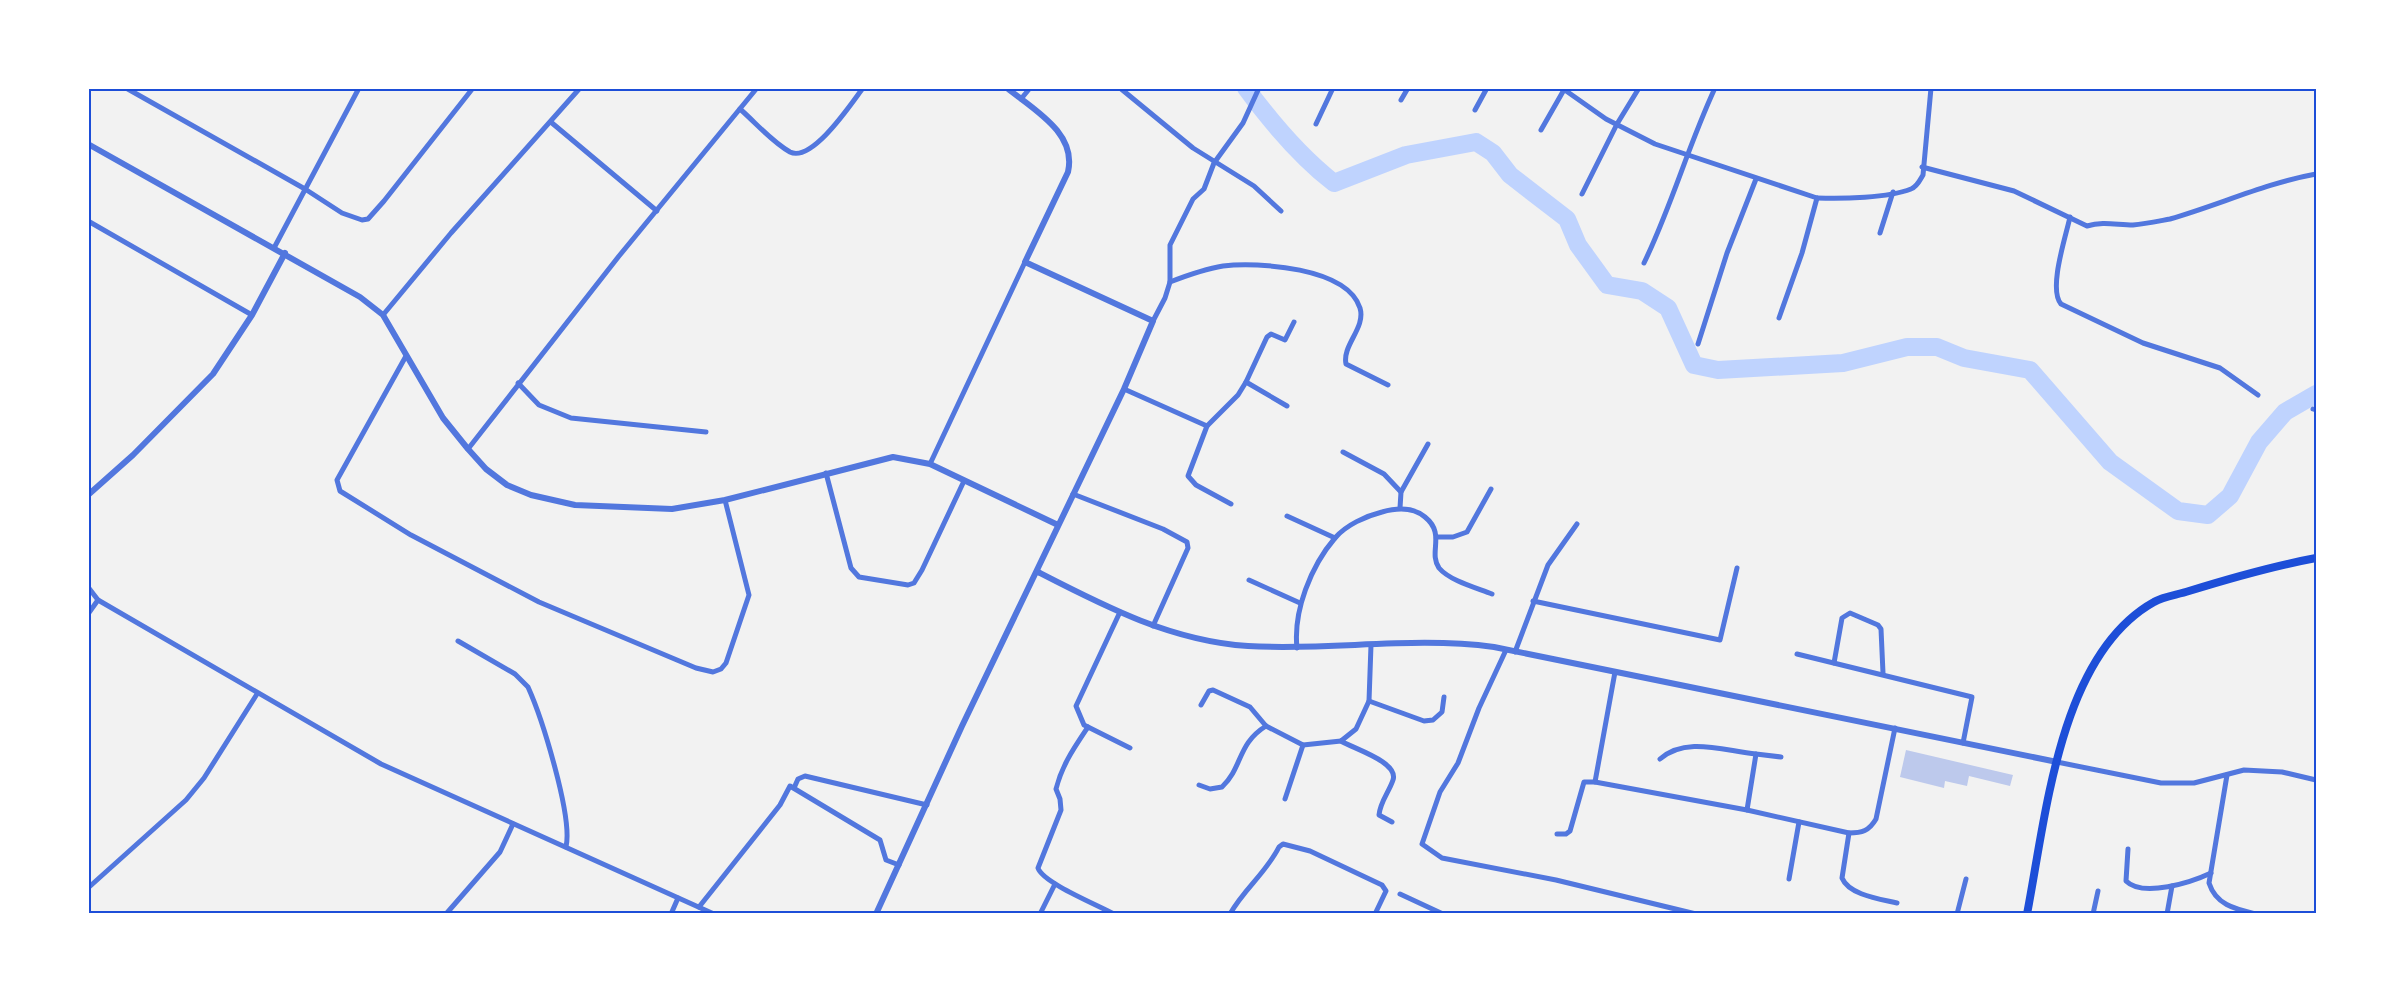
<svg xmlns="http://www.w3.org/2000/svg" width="2405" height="1002" font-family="Lato,sans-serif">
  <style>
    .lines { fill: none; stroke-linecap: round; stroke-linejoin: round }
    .river { stroke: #bfd3fe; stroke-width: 18 }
    .building { fill: #bdc9ec }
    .minor { stroke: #5277de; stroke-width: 5 }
    .tertiary { stroke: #5277de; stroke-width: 6 }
    .secondary { stroke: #1d4ed8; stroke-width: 8 }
    .neatline { fill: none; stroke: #1d4ed8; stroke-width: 2 }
  </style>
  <rect width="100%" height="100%" fill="#f2f2f2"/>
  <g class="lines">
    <path class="river" d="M1246,88C1271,122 1302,158 1334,183L1406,155L1476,142L1493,153L1510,175L1567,219L1578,245L1607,285L1642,291L1668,308L1694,365L1718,370L1843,363L1907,347H1937L1964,358L2030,370L2110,462L2178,511L2208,515L2230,496L2259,442L2285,412L2316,394"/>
  </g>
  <path class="building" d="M1906,750L2013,775L2010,786L1969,776L1967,786L1945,781L1944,788L1900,777Z"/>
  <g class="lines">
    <g class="minor">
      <path d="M126,88L305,189L342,213L362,220L368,219L384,201L473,88"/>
      <path d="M1120,88L1193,148L1254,186L1281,211"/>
      <path d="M1562,88L1606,119L1655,144L1817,198C1842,199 1888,198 1911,189C1917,187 1920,180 1923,175L1931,88"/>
      <path d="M1021,99L1030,88"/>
      <path d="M1401,100L1408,88"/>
      <path d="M740,109C756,123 772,142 790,152C812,163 851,104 863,88"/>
      <path d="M1475,110L1487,88"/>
      <path d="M552,123L657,211"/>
      <path d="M1316,124L1333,88"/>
      <path d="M1541,130L1565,88"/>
      <path d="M1922,167L2014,191L2087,226C2103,221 2117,225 2133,225C2145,224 2159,221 2170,219C2219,205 2266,183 2316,174"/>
      <path d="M1582,194L1617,124L1639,88"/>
      <path d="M2070,217C2066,236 2048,289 2061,304L2143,343L2220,368L2258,395"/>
      <path d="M88,221L252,315"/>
      <path d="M1880,233L1893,192"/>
      <path d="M274,248L359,88"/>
      <path d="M1644,263C1672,205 1688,146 1715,88"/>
      <path d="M1170,282C1188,275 1204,269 1223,266C1258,262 1347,267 1360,308C1366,328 1342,345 1346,364L1388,385"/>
      <path d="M383,315L451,233L580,88"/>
      <path d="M1779,318L1802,253L1817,198"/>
      <path d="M1153,321L1165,298L1170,282V245L1193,199L1204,189L1214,163L1243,123L1259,88"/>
      <path d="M1698,344L1727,253L1756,179"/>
      <path d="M406,356L337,480L340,491L411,535L539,602L696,668L713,672L721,669L726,663L749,595L725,500"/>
      <path d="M1246,382L1267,337L1271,334L1285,340L1294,322"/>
      <path d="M518,383L539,405L571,418L706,432"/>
      <path d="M1124,389L1207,426L1238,395L1246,382L1287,406"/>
      <path d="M2313,409L2316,410"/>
      <path d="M1207,426L1188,476L1196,485L1231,504"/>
      <path d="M468,449L619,256L757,88"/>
      <path d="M1343,452L1384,474L1401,492"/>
      <path d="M930,464L1025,262"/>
      <path d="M826,473L851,568L859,577L908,585L914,583L922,570L964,481"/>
      <path d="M1073,494L1163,529L1187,542L1188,548L1153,626"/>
      <path d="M1400,508L1401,492L1428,444"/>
      <path d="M1287,516L1335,538"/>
      <path d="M1437,537H1453L1467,532L1491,489"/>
      <path d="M1249,580L1300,603"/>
      <path d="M88,587L98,600L381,764L714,914"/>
      <path d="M1533,601L1720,640L1737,568"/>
      <path d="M1120,612L1076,706L1084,725L1130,748"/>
      <path d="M88,614L98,600"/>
      <path d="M458,641L515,674L528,687C542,718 573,817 566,847"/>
      <path d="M1297,648C1293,611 1311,566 1335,538C1346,525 1366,516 1382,512C1396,508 1413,507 1425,517C1446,534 1428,552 1439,568C1450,581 1477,588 1492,594"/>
      <path d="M1506,650L1479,708L1458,763L1440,792L1422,844L1442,858L1556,880L1696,914"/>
      <path d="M1515,652L1548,565L1577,524"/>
      <path d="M1797,654L1972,697L1963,743"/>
      <path d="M1834,663L1842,618L1850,613L1878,625L1881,629L1883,673"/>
      <path d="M1615,672L1595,782L1747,810L1849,833C1862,833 1869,831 1876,819L1895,728"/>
      <path d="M1369,701L1424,721L1433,720L1442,712L1444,697"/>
      <path d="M1201,705L1209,691L1213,690L1250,707L1266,726L1303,745L1341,741L1356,729L1369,701L1371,645"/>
      <path d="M1088,727C1074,748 1062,765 1056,789L1060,799L1061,810L1038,868C1043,883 1098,905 1114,914"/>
      <path d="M1341,741C1354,749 1399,762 1393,780C1389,792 1380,802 1379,815L1392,822"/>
      <path d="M1756,754L1781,757"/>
      <path d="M1660,759C1686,736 1724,751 1756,754L1747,810"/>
      <path d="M2057,762L2161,783H2194L2244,770L2282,772L2316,780"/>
      <path d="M2227,775L2209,883C2216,905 2235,909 2256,914"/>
      <path d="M1199,785L1210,789L1222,787C1243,767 1237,744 1266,726"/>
      <path d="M794,788L798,779L805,776L927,805"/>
      <path d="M1285,799L1303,745"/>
      <path d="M1849,833L1842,878C1849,895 1880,899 1897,903"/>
      <path d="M1557,834H1566L1570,831L1584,782H1595"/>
      <path d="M2128,849L2126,881C2143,898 2192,882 2211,873"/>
      <path d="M1789,879L1799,822"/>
      <path d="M88,888L186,800L204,778L257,694"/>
      <path d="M1400,894L1443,914"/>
      <path d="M699,907L780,805L790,786L880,840L886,860L899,865"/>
      <path d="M446,914L500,852L513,824"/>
      <path d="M671,914L678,898"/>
      <path d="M1040,914L1055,884"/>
      <path d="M1230,914C1244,889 1266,873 1279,847L1283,844L1310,851L1382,885L1386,891L1375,914"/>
      <path d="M1957,914L1966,879"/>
      <path d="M2093,914L2098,891"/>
      <path d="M2167,914L2172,886"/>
    </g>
    <g class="tertiary">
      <path d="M88,144L360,297L383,315L443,418L468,449L486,469L507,485L531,495L575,505L672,509L725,500L893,457L930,464L1058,525"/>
      <path d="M88,495L133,455L213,374L252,315L285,253"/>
      <path d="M1038,572C1104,606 1171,641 1248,646C1330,651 1412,636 1494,647L2057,762"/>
      <path d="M876,914L962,726L1124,389L1153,321L1025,262L1068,172C1077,133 1034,110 1007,88"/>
    </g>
    <path class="secondary" d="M2027,914C2046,817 2059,655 2154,602C2164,596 2177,595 2189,591C2231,578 2273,566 2316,558"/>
  </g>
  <rect width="2405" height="1002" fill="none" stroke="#ffffff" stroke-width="180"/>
  <rect x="90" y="90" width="2225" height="822" class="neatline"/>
</svg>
